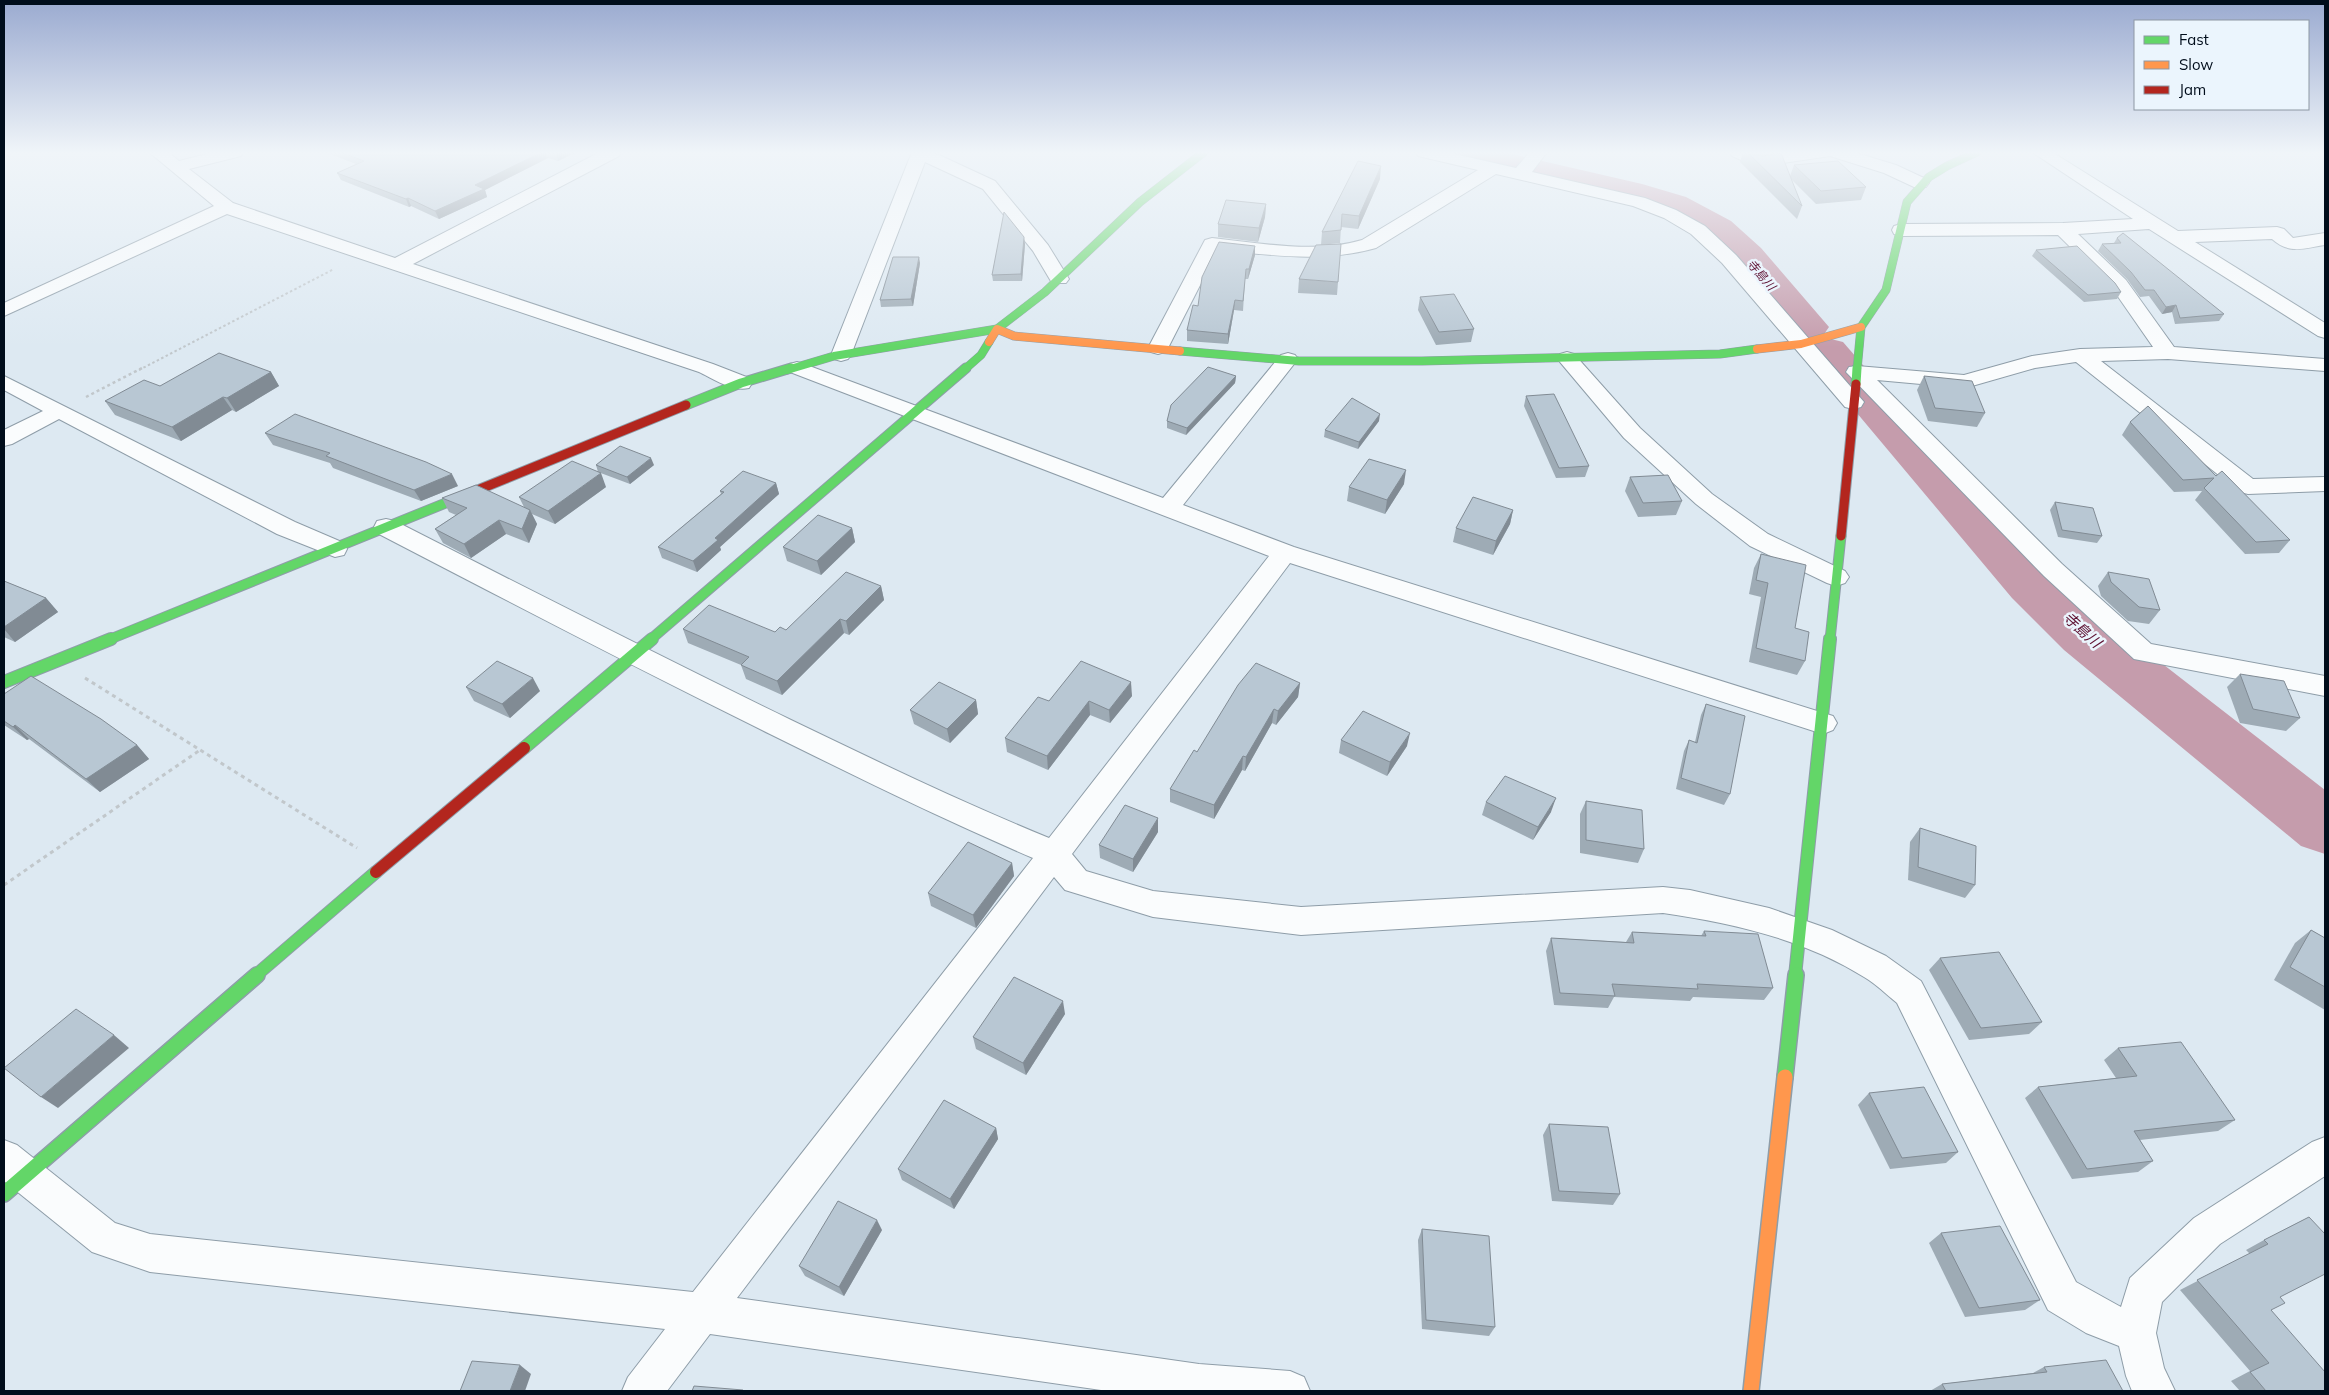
<svg xmlns="http://www.w3.org/2000/svg" width="2329" height="1395" font-family="Mulish,'Noto Sans JP',sans-serif">
  <style>
    .lines { fill: none; stroke-linecap: round; stroke-linejoin: round }
    .river { fill: #c59cac; fill-rule: evenodd }
    .street-casing { stroke: #8e9da8; stroke-width: 2 }
    .fast-far3-casing { stroke: #8e9da8; stroke-width: 9 }
    .fast-far2-casing { stroke: #8e9da8; stroke-width: 11 }
    .fast-far1-casing { stroke: #8e9da8; stroke-width: 14 }
    .fast-casing { stroke: #8e9da8; stroke-width: 18 }
    .slow-far1-casing { stroke: #8e9da8; stroke-width: 9 }
    .slow-casing { stroke: #8e9da8; stroke-width: 18 }
    .jam-far1-casing { stroke: #8e9da8; stroke-width: 11 }
    .jam-casing { stroke: #8e9da8; stroke-width: 14 }
    .path-far2 { stroke: #c1c7cb; stroke-width: 2; stroke-dasharray: 2.5 2.5; stroke-linecap: butt }
    .path-far1 { stroke: #c1c7cb; stroke-width: 2.5; stroke-dasharray: 3 3; stroke-linecap: butt }
    .path { stroke: #c1c7cb; stroke-width: 3; stroke-dasharray: 4 4; stroke-linecap: butt }
    .street { fill: #fafcfd; fill-rule: evenodd }
    .fast-far3 { stroke: #63d668; stroke-width: 8 }
    .fast-far2 { stroke: #63d668; stroke-width: 9 }
    .fast-far1 { stroke: #63d668; stroke-width: 12 }
    .fast { stroke: #63d668; stroke-width: 15 }
    .slow-far1 { stroke: #ff974d; stroke-width: 8 }
    .slow { stroke: #ff974d; stroke-width: 15 }
    .jam-far1 { stroke: #b3261e; stroke-width: 9 }
    .jam { stroke: #b3261e; stroke-width: 12 }
    .wall { fill: #9eabb5 }
    .shaded-wall { fill: #818b94 }
    .building { fill: #b8c7d3; stroke: #818b94 }
    .labels { text-anchor: middle; stroke-width: 5; stroke-linejoin: round; paint-order: stroke }
    .far-water-label { font-size: 12px; font-style: italic; fill: #5d0f30; stroke: #ebf5fd }
    .water-label { font-size: 15px; font-style: italic; fill: #5d0f30; stroke: #ebf5fd }
  </style>
  <rect width="100%" height="100%" fill="#dde9f2"/>
  <g class="lines">
    <g class="river">
      <path d="M1435,152H1503L1642,184L1686,197L1731,221L1761,248L1829,327L1822,337C1812,339 1798,343 1789,336C1775,324 1764,305 1752,291C1714,246 1687,224 1630,205L1441,160Z"/>
      <path d="M1827,338L1843,342L1869,372L1862,382C1830,390 1821,377 1804,352L1811,342Z"/>
      <path d="M1870,385L1887,390L2052,570L2106,620L2325,790V854L2301,846L2064,650L2012,598L1846,400L1853,390Z"/>
    </g>
    <defs>
      <g id="street">
        <path d="M149,152H168L179,161L215,152H243L241,156L189,169L233,203L395,258L600,152H621L619,156L413,264L713,364L749,378L752,383L749,388C732,392 714,379 699,372L227,214L4,316V303L214,206Z"/>
        <path d="M912,152H929L939,155L995,181L1048,245L1069,279L1066,283H1052L1033,251L983,189L925,162L851,355L848,359L841,361L834,359L831,355Z"/>
        <path d="M1416,152H1446L1516,168L1530,152H1547L1532,172L1645,198L1676,210L1705,226L1736,255L1864,402L1861,407L1853,409L1845,407L1722,263L1691,234L1664,218L1633,206L1496,174L1376,248C1323,263 1272,255 1218,250L1168,348L1165,352L1158,354L1151,352L1148,348L1205,240L1212,238C1261,243 1314,254 1362,240L1478,170L1418,156Z"/>
        <path d="M1730,152H1751L1759,156L1790,152H1853L1896,165L1926,179L1929,183L1926,187H1914L1884,173L1830,156L1757,167L1732,156Z"/>
        <path d="M2032,152H2052L2178,231L2277,227L2284,229L2293,238L2325,233V245C2304,248 2290,255 2272,239L2195,242L2325,323V338L2318,336L2149,229L2078,234L2126,280L2174,347L2325,359V371L2168,359L2101,361L2253,479L2325,477V491L2248,494L2240,492L2076,362L2035,368L1965,388L1877,380L2062,564L2151,644L2325,676V696L2134,659L2044,576L1846,372L1849,367L1857,366L1964,375L2032,356L2080,349L2153,347L2112,288L2058,235L1901,236L1894,234L1892,230L1894,226L1901,224L2063,223L2133,219Z"/>
        <path d="M1567,352L1574,354L1640,428L1712,494L1768,534L1845,571L1849,577L1845,583L1836,586L1827,583L1750,546L1696,504L1624,438L1560,362L1557,358L1560,354Z"/>
        <path d="M1288,353L1295,355L1298,359L1183,505L1294,547L1833,716L1837,723L1833,730L1823,734L1290,563L1072,854L1086,871L1153,891L1301,907L1663,887L1690,890L1769,908L1832,930L1886,956L1921,981L2076,1282L2121,1307L2130,1278L2194,1218L2312,1142L2325,1137V1176L2220,1244L2162,1302L2156,1333L2164,1368L2175,1391H2132L2126,1376L2119,1346L2086,1333L2048,1310L1897,1003C1886,994 1876,984 1864,977C1804,939 1732,923 1663,913L1301,935L1153,917L1065,890L1054,877L737,1298L1199,1364L1290,1371L1304,1377L1310,1391H1108L710,1334L667,1391H622L628,1377L665,1329L150,1272L92,1252L4,1181V1140L17,1145L115,1223L150,1234L693,1292L1033,858C944,820 857,777 770,734C638,669 508,601 377,533L374,527L377,521L386,519L395,521C526,588 658,655 791,720C876,761 961,802 1049,838L1269,556L790,372L786,368L790,364L797,362L804,364L1163,498L1281,355Z"/>
        <path d="M4,376L295,522L344,543L347,549L344,555L335,557L277,534L59,419L12,444L4,446V430L43,411L4,390Z"/>
      </g>
      <g id="fast-far3">
        <path d="M1180,351L1299,361H1422L1720,354L1757,349"/>
        <path d="M787,370L834,356L997,329L1045,292L1140,202L1204,152"/>
        <path d="M964,370L981,355L989,342"/>
        <path d="M1857,370L1861,327L1886,290L1907,202L1929,177L1947,166L1977,152"/>
      </g>
      <g id="fast-far2">
        <path d="M1856,384L1857,368"/>
        <path d="M686,405L741,383L791,368"/>
        <path d="M108,640L458,498"/>
        <path d="M650,640L966,368"/>
        <path d="M1830,640L1841,536"/>
      </g>
      <g id="fast-far1">
        <path d="M4,682L111,639"/>
        <path d="M524,748L652,639"/>
        <path d="M255,976L376,872"/>
        <path d="M1795,976L1830,639"/>
      </g>
      <g id="fast">
        <path d="M1785,1077L1796,975"/>
        <path d="M4,1194L257,975"/>
      </g>
      <g id="slow-far1">
        <path d="M989,342L997,329L1014,336L1180,351"/>
        <path d="M1757,349L1801,344L1861,327"/>
      </g>
      <path id="slow" d="M1751,1391L1785,1077"/>
      <g id="jam-far1">
        <path d="M458,498L686,405"/>
        <path d="M1841,536L1856,384"/>
      </g>
      <path id="jam" d="M376,872L524,748"/>
    </defs>
    <use href="#street" class="street-casing"/>
    <use href="#fast-far3" class="fast-far3-casing"/>
    <use href="#fast-far2" class="fast-far2-casing"/>
    <use href="#fast-far1" class="fast-far1-casing"/>
    <use href="#fast" class="fast-casing"/>
    <use href="#slow-far1" class="slow-far1-casing"/>
    <use href="#slow" class="slow-casing"/>
    <use href="#jam-far1" class="jam-far1-casing"/>
    <use href="#jam" class="jam-casing"/>
    <path class="path-far2" d="M139,370L334,269"/>
    <path class="path-far1" d="M86,397L142,368"/>
    <g class="path">
      <path d="M85,678L357,848"/>
      <path d="M4,885L200,750"/>
    </g>
    <use href="#street" class="street"/>
    <use href="#fast-far3" class="fast-far3"/>
    <use href="#fast-far2" class="fast-far2"/>
    <use href="#fast-far1" class="fast-far1"/>
    <use href="#fast" class="fast"/>
    <use href="#slow-far1" class="slow-far1"/>
    <use href="#slow" class="slow"/>
    <use href="#jam-far1" class="jam-far1"/>
    <use href="#jam" class="jam"/>
  </g>
  <g class="wall">
    <path d="M325,152H577L558,161L548,158L485,190L487,197L439,219L411,206L409,207L341,180L337,173L356,164Z"/>
    <path d="M1743,152H1752L1790,176L1794,165L1866,187L1861,200L1816,204L1791,179L1802,206L1797,219L1740,162Z"/>
    <path d="M1380,179L1358,229L1341,227L1340,243L1321,245L1322,232Z"/>
    <path d="M1266,204L1265,217L1258,242L1218,237V224Z"/>
    <path d="M2117,238L2224,314L2219,321L2175,324L2172,312L2162,314L2149,296L2140,297L2127,279L2098,251L2102,244L2114,243Z"/>
    <path d="M1025,244L1022,281H993L992,275Z"/>
    <path d="M1255,246V255L1248,279H1245L1243,311L1234,310L1228,344L1187,341V330L1198,306Z"/>
    <path d="M2036,250L2121,292L2117,299L2084,302L2032,256Z"/>
    <path d="M920,263L913,306L881,307L880,300Z"/>
    <path d="M1299,279L1338,282L1337,295L1298,293Z"/>
    <path d="M1420,297L1474,329L1471,342L1436,345L1418,310Z"/>
    <path d="M271,372L279,386L236,412L232,410L181,441L115,415L105,401L160,386Z"/>
    <path d="M1236,376L1235,383L1186,435L1167,428V421Z"/>
    <path d="M1924,376L1985,413L1977,427L1928,421L1917,390Z"/>
    <path d="M1526,396L1589,466L1585,477L1556,478L1524,406Z"/>
    <path d="M1379,421L1358,449L1324,437L1325,430Z"/>
    <path d="M2130,422L2216,476L2290,540L2279,553L2245,554L2195,500L2202,491L2174,492L2122,435Z"/>
    <path d="M265,433L458,486L421,501L333,468L330,463L273,445Z"/>
    <path d="M596,465H654L630,484L598,472Z"/>
    <path d="M1630,477L1682,501L1676,515L1638,517L1625,491Z"/>
    <path d="M776,483L779,494L720,547L721,550L697,572L662,558L658,547L721,494L720,491Z"/>
    <path d="M1404,484L1385,514L1347,501L1349,487Z"/>
    <path d="M606,487L555,524L532,514L537,524L529,543L506,534L471,558L443,543L435,529L456,515L449,512L442,498L524,507L519,497Z"/>
    <path d="M2055,502L2102,536L2097,543L2058,537L2050,510Z"/>
    <path d="M1513,510L1510,524L1493,555L1453,542L1456,528Z"/>
    <path d="M852,528L855,542L821,575L787,561L783,547Z"/>
    <path d="M1761,554L1795,628L1805,661L1797,675L1749,662L1761,597L1749,594L1754,568Z"/>
    <path d="M2108,572L2160,610L2149,624L2128,621L2101,596L2098,586Z"/>
    <path d="M4,581L46,598L58,612L15,642L4,637Z"/>
    <path d="M881,586L884,600L849,635L844,633L782,695L746,679L741,665L688,643L683,629L775,632L786,630Z"/>
    <path d="M2240,674L2300,718L2286,731L2240,723L2227,687Z"/>
    <path d="M1300,683L1298,697L1276,725L1272,723L1245,771L1242,770L1214,819L1170,802V789L1197,752Z"/>
    <path d="M466,687L540,691L510,718L474,701Z"/>
    <path d="M4,694L137,745L149,759L100,792L29,739L27,740L4,725Z"/>
    <path d="M1132,696L1110,723L1090,715L1048,770L1007,752L1005,738L1049,701Z"/>
    <path d="M976,700L978,714L950,743L914,724L910,710Z"/>
    <path d="M1706,704L1730,794L1724,805L1676,789L1684,751L1689,740L1695,742L1701,715Z"/>
    <path d="M1341,740L1407,746L1387,776L1339,753Z"/>
    <path d="M1586,801L1644,849L1638,863L1580,853V814Z"/>
    <path d="M1486,802L1551,812L1533,840L1482,815Z"/>
    <path d="M1920,828L1975,885L1965,898L1908,880L1910,842Z"/>
    <path d="M1158,832L1133,872L1100,858L1099,845Z"/>
    <path d="M1012,863L1014,876L976,928L931,906L928,893Z"/>
    <path d="M2311,930L2325,938V1010L2274,980L2295,943Z"/>
    <path d="M1704,931L1773,988L1764,1000L1693,997L1690,1001L1614,997L1608,1008L1554,1005L1546,951L1551,938L1626,942L1632,932L1701,936Z"/>
    <path d="M1940,958L2042,1022L2029,1034L1969,1040L1929,970Z"/>
    <path d="M1065,1014L1026,1075L976,1049L973,1037Z"/>
    <path d="M2118,1048L2235,1120L2218,1131L2140,1140L2153,1161L2138,1172L2072,1179L2025,1098L2038,1087L2116,1078L2104,1060Z"/>
    <path d="M1869,1093L1958,1152L1946,1163L1890,1169L1858,1105Z"/>
    <path d="M1549,1124L1620,1194L1613,1205L1552,1201L1543,1135Z"/>
    <path d="M996,1128L998,1139L954,1209L902,1180L898,1169Z"/>
    <path d="M2309,1217L2280,1297L2271,1310L2325,1391H2240L2231,1381L2250,1371L2180,1290L2250,1254L2246,1250L2264,1240Z"/>
    <path d="M1422,1229L1495,1327L1489,1336L1422,1329L1418,1240Z"/>
    <path d="M882,1230L844,1296L805,1276L799,1266Z"/>
    <path d="M1941,1233L2040,1300L2025,1310L1965,1317L1929,1243Z"/>
    <path d="M2044,1367L2123,1391H1930L1942,1384L2033,1373Z"/>
  </g>
  <g class="shaded-wall">
    <path d="M542,152H546L548,158L485,190L487,197L439,219L435,211L475,185Z"/>
    <path d="M559,152H577L558,161L556,154Z"/>
    <path d="M1760,152H1771L1759,154Z"/>
    <path d="M1381,166L1380,179L1358,229L1359,216Z"/>
    <path d="M408,198L411,206L409,207L406,199Z"/>
    <path d="M1266,204L1265,217L1258,242L1259,228Z"/>
    <path d="M1024,237L1025,244L1022,281L1021,274Z"/>
    <path d="M1255,246V255L1248,279L1249,269Z"/>
    <path d="M919,257L920,263L913,306L911,299Z"/>
    <path d="M1235,300L1234,310L1228,344V334Z"/>
    <path d="M2176,305L2172,312L2162,314L2166,307Z"/>
    <path d="M271,372L279,386L236,412L227,398Z"/>
    <path d="M1236,376L1235,383L1186,435L1187,428Z"/>
    <path d="M223,397L232,410L181,441L172,427Z"/>
    <path d="M1380,414L1379,421L1358,449L1359,442Z"/>
    <path d="M651,458L654,465L630,484L627,477Z"/>
    <path d="M1406,470L1404,484L1385,514L1387,500Z"/>
    <path d="M601,473L606,487L555,524L548,511Z"/>
    <path d="M452,474L458,486L421,501L414,490Z"/>
    <path d="M776,483L779,494L720,547L721,550L697,572L693,561L715,538Z"/>
    <path d="M530,510L537,524L529,543L522,529Z"/>
    <path d="M1513,510L1510,524L1493,555L1496,541Z"/>
    <path d="M499,520L506,534L471,558L464,544Z"/>
    <path d="M852,528L855,542L821,575L817,561Z"/>
    <path d="M881,586L884,600L849,635L846,621Z"/>
    <path d="M46,598L58,612L15,642L4,629V627Z"/>
    <path d="M840,619L844,633L782,695L777,681Z"/>
    <path d="M533,678L540,691L510,718L502,704Z"/>
    <path d="M1131,682L1132,696L1110,723L1109,710Z"/>
    <path d="M1300,683L1298,697L1276,725L1278,711Z"/>
    <path d="M976,700L978,714L950,743L947,729Z"/>
    <path d="M1089,701L1090,715L1048,770L1047,756Z"/>
    <path d="M1274,709L1272,723L1245,771L1246,757Z"/>
    <path d="M15,725L29,739L27,740L13,727Z"/>
    <path d="M1410,733L1407,746L1387,776L1390,762Z"/>
    <path d="M137,745L149,759L100,792L86,779Z"/>
    <path d="M1243,756L1242,770L1214,819V805Z"/>
    <path d="M1556,798L1551,812L1533,840L1538,827Z"/>
    <path d="M1158,818V832L1133,872V859Z"/>
    <path d="M1012,863L1014,876L976,928L973,915Z"/>
    <path d="M1063,1001L1065,1014L1026,1075L1023,1063Z"/>
    <path d="M114,1035L129,1048L58,1108L41,1097Z"/>
    <path d="M996,1128L998,1139L954,1209L950,1199Z"/>
    <path d="M877,1220L882,1230L844,1296L839,1287Z"/>
    <path d="M520,1365L531,1374L525,1391H510Z"/>
  </g>
  <g class="building">
    <path d="M340,152H542L475,185L484,189L435,211L408,198L406,199L337,173L364,161Z"/>
    <path d="M550,152H559L556,154Z"/>
    <path d="M1747,152H1752L1762,156L1781,153L1802,206Z"/>
    <path d="M1358,161L1381,166L1359,216L1342,214L1341,230L1322,232Z"/>
    <path d="M1838,161L1866,187L1821,191L1794,165Z"/>
    <path d="M1226,200L1266,204L1259,228L1218,224Z"/>
    <path d="M1004,212L1024,237L1021,274L992,275Z"/>
    <path d="M2123,233L2224,314L2180,318L2176,305L2166,307L2154,290H2145L2131,272L2102,244L2121,243L2117,238Z"/>
    <path d="M1219,242L1255,246L1249,269H1246L1243,301L1235,300L1228,334L1187,330L1193,305L1198,306L1202,277Z"/>
    <path d="M1341,244L1338,282L1299,279L1316,245Z"/>
    <path d="M2077,246L2115,283L2121,292L2088,295L2036,250Z"/>
    <path d="M893,257H919L911,299L880,300Z"/>
    <path d="M1454,294L1474,329L1439,332L1420,297Z"/>
    <path d="M219,353L271,372L227,398L223,397L172,427L105,401L144,380L160,386Z"/>
    <path d="M1208,367L1236,376L1187,428L1167,421L1171,405Z"/>
    <path d="M1924,376L1972,381L1985,413L1935,408Z"/>
    <path d="M1554,394L1589,466L1559,468L1526,396Z"/>
    <path d="M1352,398L1380,414L1359,442L1325,430Z"/>
    <path d="M2148,406L2216,476L2222,471L2290,540L2256,542L2204,488L2214,478L2183,480L2130,422Z"/>
    <path d="M295,414L426,462L452,474L414,490L326,456L330,453L265,433Z"/>
    <path d="M620,446L651,458L627,477L596,465Z"/>
    <path d="M1369,459L1406,470L1387,500L1349,487Z"/>
    <path d="M572,461L601,473L548,511L519,497Z"/>
    <path d="M743,471L776,483L715,538L718,540L693,561L658,547L724,492L720,491Z"/>
    <path d="M1668,475L1682,501L1643,503L1630,477Z"/>
    <path d="M476,485L530,510L522,529L499,520L464,544L435,529L467,508L442,498Z"/>
    <path d="M1473,497L1513,510L1496,541L1456,528Z"/>
    <path d="M2055,502L2093,508L2102,536L2062,530Z"/>
    <path d="M818,515L852,528L817,561L783,547Z"/>
    <path d="M1761,554L1806,565L1795,628L1809,632L1805,661L1756,648L1768,583L1756,580Z"/>
    <path d="M846,572L881,586L846,621L840,619L777,681L741,665L749,657L683,629L709,605L775,632L780,627L786,630Z"/>
    <path d="M2108,572L2149,579L2160,610L2139,607L2111,582Z"/>
    <path d="M4,581L46,598L4,627Z"/>
    <path d="M497,661L533,678L502,704L466,687Z"/>
    <path d="M1081,661L1131,682L1109,710L1089,701L1047,756L1005,738L1038,697L1049,701Z"/>
    <path d="M1256,663L1300,683L1278,711L1274,709L1246,757L1243,756L1214,805L1170,789L1194,750L1197,752L1238,685Z"/>
    <path d="M2240,674L2284,681L2300,718L2253,709Z"/>
    <path d="M31,676L101,719L137,745L86,779L15,725L13,727L4,721V694Z"/>
    <path d="M939,682L976,700L947,729L910,710Z"/>
    <path d="M1706,704L1745,716L1730,794L1681,778L1689,740L1697,743Z"/>
    <path d="M1363,711L1410,733L1390,762L1341,740Z"/>
    <path d="M1505,776L1556,798L1538,827L1486,802Z"/>
    <path d="M1586,801L1642,810L1644,849L1586,840Z"/>
    <path d="M1125,805L1158,818L1133,859L1099,845Z"/>
    <path d="M1920,828L1976,846L1975,885L1918,867Z"/>
    <path d="M968,842L1012,863L973,915L928,893Z"/>
    <path d="M2311,930L2325,938V987L2290,967Z"/>
    <path d="M1704,931L1758,934L1773,988L1697,984L1698,989L1612,984L1615,996L1560,993L1551,938L1634,943L1632,932L1706,936Z"/>
    <path d="M1999,952L2042,1022L1981,1028L1940,958Z"/>
    <path d="M1014,977L1063,1001L1023,1063L973,1037Z"/>
    <path d="M76,1009L114,1035L41,1097L4,1068Z"/>
    <path d="M2181,1042L2235,1120L2134,1131L2153,1161L2087,1169L2038,1087L2137,1076L2118,1048Z"/>
    <path d="M1924,1087L1958,1152L1902,1158L1869,1093Z"/>
    <path d="M944,1100L996,1128L950,1199L898,1169Z"/>
    <path d="M1549,1124L1608,1127L1620,1194L1559,1191Z"/>
    <path d="M838,1201L877,1220L839,1287L799,1266Z"/>
    <path d="M2309,1217L2325,1234V1274L2280,1297L2285,1303L2271,1310L2325,1372V1391H2266L2250,1372L2269,1363L2197,1280L2268,1244L2264,1240Z"/>
    <path d="M2000,1226L2040,1300L1979,1308L1941,1233Z"/>
    <path d="M1422,1229L1489,1236L1495,1327L1426,1320Z"/>
    <path d="M2106,1360L2123,1391H1946L1942,1384L2047,1372L2044,1367Z"/>
    <path d="M472,1361L520,1365L510,1391H460Z"/>
    <path d="M694,1386L743,1390V1391H692Z"/>
  </g>
  <linearGradient id="sky" x2="0" y2="1"><stop stop-color="#9aaad0"/><stop offset="0.44" stop-color="#f0f5f9"/><stop offset="1" stop-color="#f0f5f9" stop-opacity="0"/></linearGradient>
  <rect width="2329" height="347" fill="url(#sky)"/>
  <g class="labels">
    <g class="far-water-label">
      <text transform="translate(1761 275) rotate(49)" y="4">寺島川</text>
    </g>
    <g class="water-label">
      <text transform="translate(2082 630) rotate(42)" y="5">寺島川</text>
    </g>
  </g>
  <rect width="2329" height="1395" fill="none" stroke="#000d1b" stroke-width="10"/>
  <rect x="2134" y="20" width="175" height="90" fill="#ebf5fd" stroke="#8d98a3"/>
  <rect x="2144" y="36" width="25" height="8" fill="#63d668" stroke="#8d98a3"/>
  <text x="2179" y="45" font-size="15" fill="#000d1b">Fast</text>
  <rect x="2144" y="61" width="25" height="8" fill="#ff974d" stroke="#8d98a3"/>
  <text x="2179" y="70" font-size="15" fill="#000d1b">Slow</text>
  <rect x="2144" y="86" width="25" height="8" fill="#b3261e" stroke="#8d98a3"/>
  <text x="2179" y="95" font-size="15" fill="#000d1b">Jam</text>
</svg>
